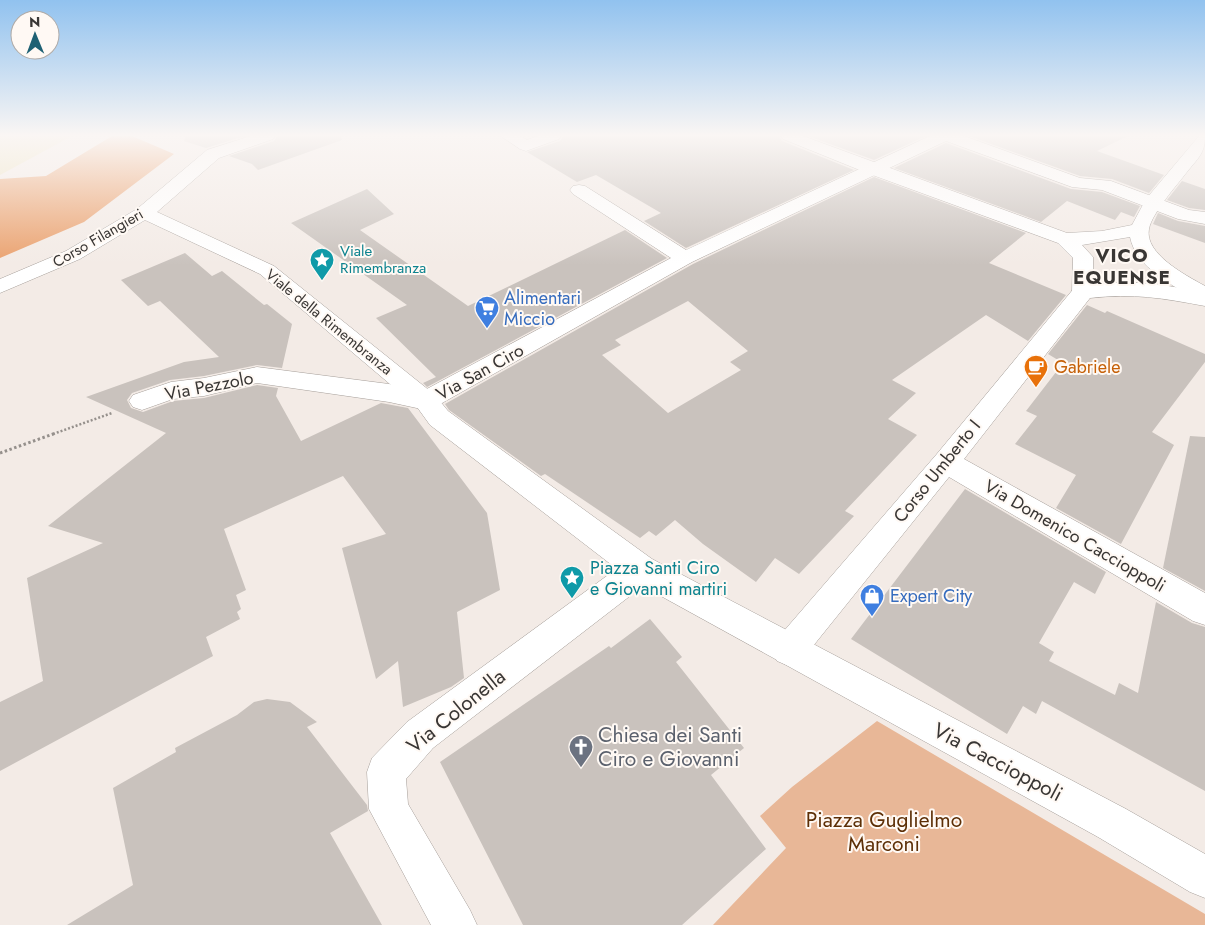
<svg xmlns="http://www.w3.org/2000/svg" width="1205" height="925" font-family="Jost,sans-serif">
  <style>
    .green { fill: #e8b797 }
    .forest { fill: #eaa16e }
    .sand { fill: #ede3be }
    .building { fill: #c9c2bd; fill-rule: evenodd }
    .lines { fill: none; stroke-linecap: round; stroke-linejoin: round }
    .street-casing { stroke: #a69f9a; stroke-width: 1 }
    .secondary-casing { stroke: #a69f9a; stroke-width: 1 }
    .path-far1 { stroke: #95908c; stroke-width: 2.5; stroke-dasharray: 2 2; stroke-linecap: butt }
    .path { stroke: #95908c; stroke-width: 3; stroke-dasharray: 2.5 2.5; stroke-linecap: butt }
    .street { fill: #fff; fill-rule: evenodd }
    .secondary { fill: #fff; fill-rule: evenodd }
    .labels { text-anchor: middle; stroke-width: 4; stroke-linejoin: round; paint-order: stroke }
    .far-street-label { font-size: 15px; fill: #393634; stroke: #fff9f4 }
    .far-culture-label { font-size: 15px; fill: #0d838f; stroke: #fff9f4; text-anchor: start }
    .shop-label { font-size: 18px; fill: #366cbe; stroke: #fff9f4; text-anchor: start }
    .food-label { font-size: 18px; fill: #c56008; stroke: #fff9f4; text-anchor: start }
    .street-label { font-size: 18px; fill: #393634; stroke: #fff9f4 }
    .culture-label { font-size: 18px; fill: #0d838f; stroke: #fff9f4; text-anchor: start }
    .far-district-label { font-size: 19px; font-weight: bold; letter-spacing: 1px; fill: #393634; stroke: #fff9f4 }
    .near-street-label { font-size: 21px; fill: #393634; stroke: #fff9f4 }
    .near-worship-label { font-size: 21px; fill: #5b616d; stroke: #fff9f4; text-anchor: start }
    .near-park-label { font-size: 21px; fill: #5d2f06; stroke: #fff9f4 }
  </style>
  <rect width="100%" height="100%" fill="#f3ebe6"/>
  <path class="green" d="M877,721L1205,914V925H713L786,848L760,816L792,787Z"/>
  <path class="forest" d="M112,136H132L174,154L84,222L0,258V179L46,176Z"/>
  <path class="sand" d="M0,136H72L0,175Z"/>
  <g class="building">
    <path d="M185,136H245L206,148L184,141Z"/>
    <path d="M277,136H341L342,140L258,170L252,164L229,156L274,141Z"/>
    <path d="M563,136H779L782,141L854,170L686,248L644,221L661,213L596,175L577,182L527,152L560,141Z"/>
    <path d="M808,136H926L874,160Z"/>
    <path d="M969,136H1128L1097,151L1164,175L1149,193L1112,179L1080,176Z"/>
    <path d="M946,143L1071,189L1102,192L1140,206L1134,217L1121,212L1115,220L1067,201L1041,222L894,168Z"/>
    <path d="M874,177L1026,233L989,263L1066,295L1028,341L986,315L892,380L916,393L888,419L917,435L845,511L854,516L799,574L775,558L756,582L703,544L675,520L656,536L649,531L640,538L545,474L541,476L449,410L445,404L693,264ZM688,301L748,351L730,362L741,370L668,413L602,355L621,345L615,340Z"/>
    <path d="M1182,181L1205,189V210L1189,208L1167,200Z"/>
    <path d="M367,189L394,214L360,230L468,306L625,230L667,258L427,387L423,383L436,377L376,318L407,305L291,223Z"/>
    <path d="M1158,213L1178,221L1205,226V243L1153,224Z"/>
    <path d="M185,253L212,276L222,271L264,305L267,304L292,324L282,368L257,365L204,376L170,380L132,393L127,400L131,408L143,412L173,401L204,398L257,385L278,388L276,396L301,441L381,403L408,408L487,513L500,590L457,612L464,678L451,687L403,707L398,661L376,679L342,548L386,534L343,476L224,529L246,590L236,595L241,609L237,612L240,619L206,637L213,656L0,771V702L43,681L27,578L103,543L48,526L166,433L86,397L184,362L219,357L160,301L148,306L121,280Z"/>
    <path d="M1087,305L1105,313L1107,311L1205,354V362L1152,432L1174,445L1121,544L1056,508L1076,475L1015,444L1037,416L1026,411L1063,363L1048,354Z"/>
    <path d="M1190,436L1205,437V591L1163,568Z"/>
    <path d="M965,489L1106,572L1095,594L1074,582L1039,643L1054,652L1049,661L1115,695L1119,683L1138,693L1156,602L1192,623L1205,627V791L1042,701L1036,714L1023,706L1007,734L851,639Z"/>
    <path d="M650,619L682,657L676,662L744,748L711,775L766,849L682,925H523L440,762L609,646L611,648Z"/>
    <path d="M267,699L290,702L317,722L307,727L367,805L368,811L330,833L382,925H67L133,885L113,788L176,752L175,748L237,715L254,702Z"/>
  </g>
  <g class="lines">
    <defs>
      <g id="street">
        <path d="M501,136H520L527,140L538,136H561L559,139L526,151L520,149Z"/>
        <path d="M930,136H964L1080,178L1111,181L1189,210L1205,212V224L1178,219L1102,190L1072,187L946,141L692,262L435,407L426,410L389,402L257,383L204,396L173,399L142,410L133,407L129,401L133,395L171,382L204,378L257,367L389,384L423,391L671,258L573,194L570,190L573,186L579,185L585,186L686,250Z"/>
        <path d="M1123,282L1156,284L1205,292V306C1162,298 1134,293 1090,298L964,459L1205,593V625L1193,621L949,477L801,661L789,666L777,661L772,650L777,639L936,455L1075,287Z"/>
        <path d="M641,555L652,559L657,569L652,579L433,748L406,779L408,804L470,910L477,925H431L369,809L367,772L372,758L407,722L630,559Z"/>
      </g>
      <g id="secondary">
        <path d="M251,136H275L273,139L219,158L157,212L274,266L435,395L448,411L652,559L1126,809L1205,854V898L1190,892L1098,837L630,579L430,425L417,407L260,274L145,220L80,259L0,293V279L66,251L137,209L207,150Z"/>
        <path d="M781,136H803L1067,233L1102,231L1132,225L1146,199L1199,136H1205C1205,154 1198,158 1187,172C1177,185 1152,213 1149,229C1144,254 1187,276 1205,286V302L1197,300C1173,285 1136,268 1130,237L1082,245L1093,257L1094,292L1091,297L1083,298L1075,297L1072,292L1073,258L1058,243L867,173L783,139Z"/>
      </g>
    </defs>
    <use href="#street" class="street-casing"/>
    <use href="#secondary" class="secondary-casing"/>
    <path class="path-far1" d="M53,434L112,413"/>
    <path class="path" d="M0,453L56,433"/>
    <use href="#street" class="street"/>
    <use href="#secondary" class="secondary"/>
  </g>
  <linearGradient id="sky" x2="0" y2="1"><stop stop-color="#91c2ef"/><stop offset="0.51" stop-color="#faf6f4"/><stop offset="1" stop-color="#faf6f4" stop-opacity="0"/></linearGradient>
  <rect width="1205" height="265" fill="url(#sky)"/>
  <defs>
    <symbol id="sight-pin" viewBox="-11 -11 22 30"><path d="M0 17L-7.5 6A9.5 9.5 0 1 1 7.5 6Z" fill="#0f9aa8" stroke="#fff9f4"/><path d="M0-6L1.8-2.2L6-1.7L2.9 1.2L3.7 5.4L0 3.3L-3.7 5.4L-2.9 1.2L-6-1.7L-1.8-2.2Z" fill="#fff"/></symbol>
    <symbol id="supermarket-pin" viewBox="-11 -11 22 30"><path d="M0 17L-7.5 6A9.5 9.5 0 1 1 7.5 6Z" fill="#3f7fe0" stroke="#fff9f4"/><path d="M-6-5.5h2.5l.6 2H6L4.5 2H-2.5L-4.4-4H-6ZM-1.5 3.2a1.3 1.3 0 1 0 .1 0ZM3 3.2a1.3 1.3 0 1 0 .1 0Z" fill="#fff"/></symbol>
    <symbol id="cafe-pin" viewBox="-11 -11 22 30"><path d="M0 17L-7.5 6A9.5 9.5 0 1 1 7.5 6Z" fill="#e8710a" stroke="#fff9f4"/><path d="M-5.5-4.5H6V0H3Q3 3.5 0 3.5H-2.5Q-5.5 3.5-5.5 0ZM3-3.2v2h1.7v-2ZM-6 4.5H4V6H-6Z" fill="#fff"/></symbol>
    <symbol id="shop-pin" viewBox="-11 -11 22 30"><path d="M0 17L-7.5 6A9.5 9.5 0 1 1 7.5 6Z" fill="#3f7fe0" stroke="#fff9f4"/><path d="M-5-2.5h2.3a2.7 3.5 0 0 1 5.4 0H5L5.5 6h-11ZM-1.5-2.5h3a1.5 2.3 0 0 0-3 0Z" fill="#fff"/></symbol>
    <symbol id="church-pin" viewBox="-11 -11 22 30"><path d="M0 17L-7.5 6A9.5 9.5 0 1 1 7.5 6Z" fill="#6b7280" stroke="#fff9f4"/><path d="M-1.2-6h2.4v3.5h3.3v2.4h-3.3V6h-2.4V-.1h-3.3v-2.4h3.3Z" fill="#fff"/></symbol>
  </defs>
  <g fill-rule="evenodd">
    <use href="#sight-pin" x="308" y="246" width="28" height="38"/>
    <use href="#supermarket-pin" x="473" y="294" width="28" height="38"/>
    <use href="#cafe-pin" x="1022" y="353" width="28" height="38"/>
    <use href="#sight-pin" x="558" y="564" width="28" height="38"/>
    <use href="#shop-pin" x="858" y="582" width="28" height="38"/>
    <use href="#church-pin" x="567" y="733" width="28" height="38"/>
  </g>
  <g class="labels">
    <g class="far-street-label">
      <text transform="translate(98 238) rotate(-30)" y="5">Corso Filangieri</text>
      <text transform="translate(329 322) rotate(39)" y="5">Viale della Rimembranza</text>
    </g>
    <g class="far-culture-label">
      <text x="340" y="256">Viale<tspan x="340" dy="17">Rimembranza</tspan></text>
    </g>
    <g class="shop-label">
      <text x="504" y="304">Alimentari<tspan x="504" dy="21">Miccio</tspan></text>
      <text x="890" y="602">Expert City</text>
    </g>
    <g class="food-label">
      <text x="1054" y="373">Gabriele</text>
    </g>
    <g class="street-label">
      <text transform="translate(480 372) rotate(-29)" y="6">Via San Ciro</text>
      <text transform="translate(209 386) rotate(-11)" y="6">Via Pezzolo</text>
      <text transform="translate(937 471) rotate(-51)" y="6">Corso Umberto I</text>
      <text transform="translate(1075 536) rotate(30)" y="6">Via Domenico Caccioppoli</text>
    </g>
    <g class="culture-label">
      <text x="590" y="574">Piazza Santi Ciro<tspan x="590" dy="21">e Giovanni martiri</tspan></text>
    </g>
    <g class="far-district-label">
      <text x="1122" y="262">VICO<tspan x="1122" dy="22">EQUENSE</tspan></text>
    </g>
    <g class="near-street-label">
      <text transform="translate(456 711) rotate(-39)" y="7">Via Colonella</text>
      <text transform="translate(998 762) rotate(28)" y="7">Via Caccioppoli</text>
    </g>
    <g class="near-worship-label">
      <text x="598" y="742">Chiesa dei Santi<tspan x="598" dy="24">Ciro e Giovanni</tspan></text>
    </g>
    <g class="near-park-label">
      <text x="884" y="827">Piazza Guglielmo<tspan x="884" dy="24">Marconi</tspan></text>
    </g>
  </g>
  <g transform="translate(35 35) rotate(359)"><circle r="24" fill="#fff9f4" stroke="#b0aba7"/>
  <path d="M0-4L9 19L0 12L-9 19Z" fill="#1e6174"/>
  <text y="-8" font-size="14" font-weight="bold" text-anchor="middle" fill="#393634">N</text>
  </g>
</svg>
